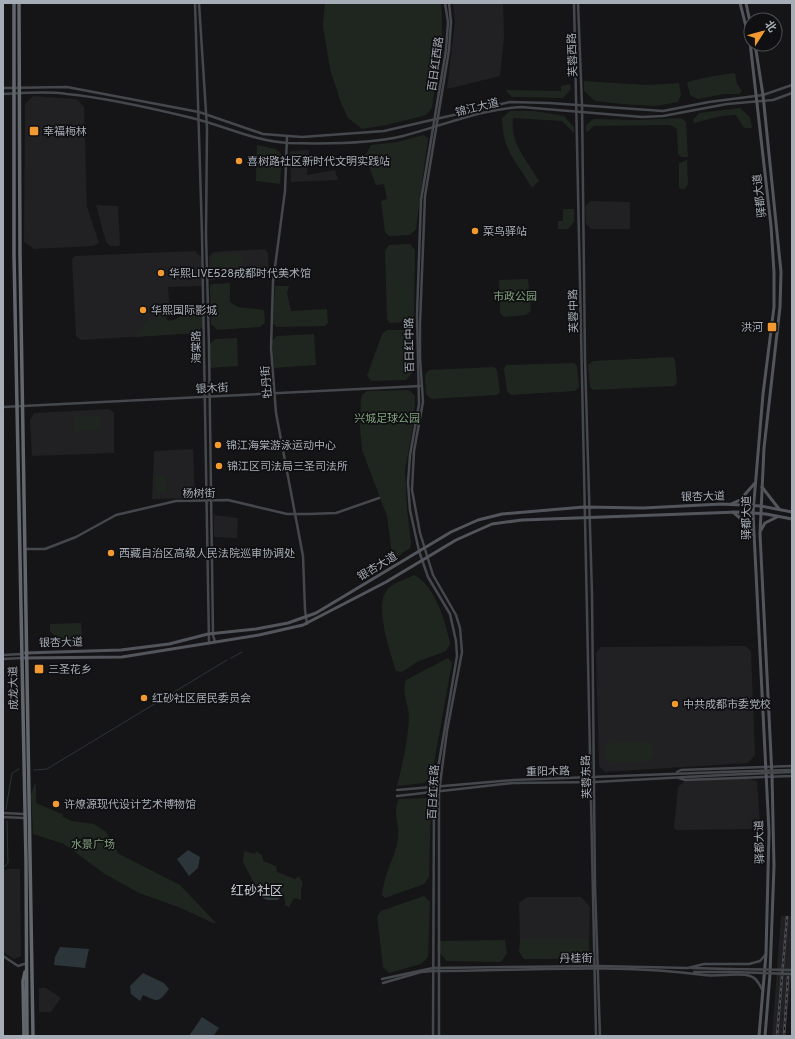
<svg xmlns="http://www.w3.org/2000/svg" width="795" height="1039" font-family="Overpass,'Noto Sans SC',sans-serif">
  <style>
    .built { fill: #212124 }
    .green { fill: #1f261f }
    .water { fill: #2b353a }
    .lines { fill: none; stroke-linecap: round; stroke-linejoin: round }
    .stream { stroke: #2b353a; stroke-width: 1 }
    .secondary { stroke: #44474c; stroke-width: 2.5 }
    .primary { stroke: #52555b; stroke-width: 3 }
    .highway { stroke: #62666d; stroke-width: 3.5 }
    .rail-casing { stroke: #4b4e53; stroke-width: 2.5 }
    .rail { stroke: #101012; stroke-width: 1; stroke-dasharray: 3; stroke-linecap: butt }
    .secondary-bridge { stroke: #44474c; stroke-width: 2.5 }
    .poi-dot { fill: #f29a31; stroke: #101012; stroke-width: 1.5 }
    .labels { text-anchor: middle; stroke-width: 3.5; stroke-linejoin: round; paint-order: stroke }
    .street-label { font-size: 11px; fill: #a6adb7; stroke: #101012 }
    .poi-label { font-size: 11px; fill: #a6adb7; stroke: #101012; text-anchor: start }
    .park-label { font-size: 11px; fill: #80a27d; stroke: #101012 }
    .quarter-label { font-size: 13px; fill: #c7ccd3; stroke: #101012 }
  </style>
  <rect width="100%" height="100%" fill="#151517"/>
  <g class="built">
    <path d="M453,3H503L504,37L500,76L447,89L455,23Z"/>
    <path d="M33,96L77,99L84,107L87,207L99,243L93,246L34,249L24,242L25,104Z"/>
    <path d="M309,150L307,175L335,170L338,180L291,182L290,151Z"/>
    <path d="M590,201L630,202V229H591L586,224L585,206Z"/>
    <path d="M96,205L118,206L120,246H110L106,242Z"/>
    <path d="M265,249L268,253L269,271L265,275L211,280L209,278V256L213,252Z"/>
    <path d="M195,251L201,257L202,286L168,287L170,310L166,318L169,321L175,320L181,316L196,333L81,340L76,336L72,259L75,256Z"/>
    <path d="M109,409L114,413V453L32,456L30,420L34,413Z"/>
    <path d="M193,449L195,498L152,499L154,451Z"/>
    <path d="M214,515L238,518L237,538L214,537Z"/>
    <path d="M745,646L751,651L755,755L748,763L605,772L599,766L596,653L601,647Z"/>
    <path d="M748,778L757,782L760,824L757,829L676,830L674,828L678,787L685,781Z"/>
    <path d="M8,869H20L21,956L14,959L3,952V870Z"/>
    <path d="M527,897H581L590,907L589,939H520L519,903Z"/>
    <path d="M781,916H792V972L785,1036H772Z"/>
    <path d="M39,988H46L61,998L51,1012H39Z"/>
  </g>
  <g class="green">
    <path d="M325,3H441L442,13V39L432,108L426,115L387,125L362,129L348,118L341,103L330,69L323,26Z"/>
    <path d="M735,73L737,84L742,91L739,94H724L698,99L690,95L687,82L713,76Z"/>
    <path d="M584,81L646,85L679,83L681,95L678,102L655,106L622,104L595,101L584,91Z"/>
    <path d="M570,84L571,89L563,98L512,97L507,92V90L561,91V86Z"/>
    <path d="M740,108L750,117L752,128H744L736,115L721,116L694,123L693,120L699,113Z"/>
    <path d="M510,111H534L564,116L574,127V133L562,121L513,118C510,144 527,160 539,181L532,188C516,160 503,153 502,118Z"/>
    <path d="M681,118L686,122L688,157H682L678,154L677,129L670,125L594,126L586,133V125L593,119L637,120Z"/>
    <path d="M424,135L428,138L416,229L410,235L389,236L385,232L381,201L387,199L384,184L376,185L365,156L371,145L397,142Z"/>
    <path d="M257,145L276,149L282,155L280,184L256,181Z"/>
    <path d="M687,160L688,184L685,189H681L679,187V163Z"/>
    <path d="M563,209H574V222L568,229H558V221H563Z"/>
    <path d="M410,244L415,250L414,316L409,322L390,323L387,319L385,251L389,245Z"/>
    <path d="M241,253L242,267L212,268V254Z"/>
    <path d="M528,279L531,311L526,315L504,317L500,313L499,280Z"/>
    <path d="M230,283V302L238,307L264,310L265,323L260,327L217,330L211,324L210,286L212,284Z"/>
    <path d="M275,286H289L287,293L291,311L327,309L328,323L325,326L276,327L273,323Z"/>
    <path d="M170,310L166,318L168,321L175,320L181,316L203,315V326L196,333L135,337L146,322L151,319L158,321V317Z"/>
    <path d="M387,330H409L413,334V372L406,380L371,381L367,376L382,334Z"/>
    <path d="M314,334L316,365L274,368L272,341L277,336Z"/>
    <path d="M237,338L238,366L210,368V344L215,339Z"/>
    <path d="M673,357L675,360L677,383L674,386L593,390L590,387L588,365L593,361Z"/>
    <path d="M574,363L577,366L579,387L575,391L511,395L507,391L504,369L506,365Z"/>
    <path d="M494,367L497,370L500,392L497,395L431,399L426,394L425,375L429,370Z"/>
    <path d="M409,390L415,396L414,420L405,470L407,509L411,542L410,548L395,558L392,554L387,516L362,450L360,428L361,399L362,395L367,391Z"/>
    <path d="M100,416V430L75,431V417Z"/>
    <path d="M155,476H165L166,493H156Z"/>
    <path d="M414,575C434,584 446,623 450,644L446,651L417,662L402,672L396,671C390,652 374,605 387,590C392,583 406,579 414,575Z"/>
    <path d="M81,623L83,646H64L50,631V624Z"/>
    <path d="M448,658L452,663L432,774L425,783L397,786C403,762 408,741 409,717C409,705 401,693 406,680Z"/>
    <path d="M613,741L647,742C654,746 657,757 647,761C643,763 614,763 610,761C606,759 604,754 605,750C606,746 609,743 613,741Z"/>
    <path d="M36,783V803L62,814L63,817L72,821L94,824L106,832L119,854L180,885L216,923H213L181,908L139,893L105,874L64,844L33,834L31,795L34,785Z"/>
    <path d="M426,798L431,803L429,877L424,884L385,898L382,895C384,873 395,858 398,839C400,825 392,812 399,799Z"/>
    <path d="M244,851L255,854L256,851L262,855L263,861L276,866L277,872L295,879L299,876L303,884L301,889V900L294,898L289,907L285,905C286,893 278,893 273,886L256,887L243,862Z"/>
    <path d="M424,896L430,902L428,957L421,964L389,973L383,967L377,916L381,911Z"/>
    <path d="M520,939H589V954L583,959H524L519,952Z"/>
    <path d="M505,940L507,953L501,962L447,961L437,950L438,941Z"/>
  </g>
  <g class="water">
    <path d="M188,850L200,857L198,868L189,876L177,859Z"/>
    <path d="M272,887L275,893H281V897L278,900H267L263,898L260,891L262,888Z"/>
    <path d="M60,947L89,949L85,968L54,965L55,957Z"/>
    <path d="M143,973L164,983L169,989C158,1003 159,1002 143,995L140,1001L131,994L130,986Z"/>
    <path d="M202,1017L219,1028L214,1035L189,1036Z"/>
  </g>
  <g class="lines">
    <g class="stream">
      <path d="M231,658L242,652"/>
      <path d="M34,770L47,769L227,660"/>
      <path d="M6,809L12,773L19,769"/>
      <path d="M3,868L8,863L7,821"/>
    </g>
    <g class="secondary">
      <path d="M195,3L202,235L209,643"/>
      <path d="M199,3L207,128L206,234L209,346L213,635L215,642"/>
      <path d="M574,3L596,1036"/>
      <path d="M578,3L582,105L585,359L592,594L595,886L600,1036"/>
      <path d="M3,88L67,87L199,112L263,134L302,137L384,131L510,102L549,103L663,111L709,102L763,95L792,85"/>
      <path d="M3,94C24,93 46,91 67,94C108,98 151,108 192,118C225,126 254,141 288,143C322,144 370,144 403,136C442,126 480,109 521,107L642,117L663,116L727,104L773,100L792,93"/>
      <path d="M287,137L285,191L273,282L271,348L276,413L303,556L305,610L307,624"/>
      <path d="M3,407L420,386"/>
      <path d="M25,549H45L76,537L116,515L176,501L228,500L287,514H309L336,513L379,498"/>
      <path d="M3,655L22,654"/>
      <path d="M3,659L22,658"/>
      <path d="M677,772L681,770L792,766"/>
      <path d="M679,778L685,780L792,776"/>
      <path d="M397,790L514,780L723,772"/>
      <path d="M397,796L513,783L595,782L723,775"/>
      <path d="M3,813L24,814"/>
      <path d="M3,817L24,818"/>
      <path d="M3,956L18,966L24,964"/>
      <path d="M692,968L729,969"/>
      <path d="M694,972H730"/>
      <path d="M382,979L433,968L598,966L688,968L704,964H749L760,961L766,954"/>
      <path d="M383,983L421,972L433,971C523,971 615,963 704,975C718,977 738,972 750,976C756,977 759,984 762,989"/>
      <path d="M433,1036L434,792L457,656L456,641L450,614L428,577L419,551L410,510L408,483L410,455L419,404L417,315L421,200L446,50L448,22L445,3"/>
      <path d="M439,1036V792L447,731L462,652L460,628L456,615L433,575L420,533L412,490L414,451L423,402L420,358V324L425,196L449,50L451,22L449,3"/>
    </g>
    <g class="primary">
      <path d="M740,3L750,42L771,226L774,272V307L763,394L753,513L769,832L766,954L759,1036"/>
      <path d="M746,3L751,27"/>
      <path d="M755,44L763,95L781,272L780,307L764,448L760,534L772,776L774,866L770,974L765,1036"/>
      <path d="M762,487L779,509"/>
      <path d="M731,504L740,500L755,483"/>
      <path d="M733,512L748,525L754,536"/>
      <path d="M761,530L765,523L777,517"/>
      <path d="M25,653L121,650L169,644L208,634L256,629L288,623L316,613L451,532L478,520L502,514L584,507L643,508L722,504L761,506L792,512"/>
      <path d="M22,658L122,657L259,635L303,625L386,582L456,540L492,524L522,520L738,512L766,514L792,519"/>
    </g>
    <g class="highway">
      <path d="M14,3V255L26,861L27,1036"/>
      <path d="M19,3L20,255L33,1036"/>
      <path d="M24,1036L23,981L25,972"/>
    </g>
    <defs>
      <g id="rail">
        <path d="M777,1036L787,917"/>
        <path d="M784,1036L788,977"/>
      </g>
    </defs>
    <use href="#rail" class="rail-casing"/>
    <use href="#rail" class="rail"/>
    <g class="secondary-bridge">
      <path d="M723,772L792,770"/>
      <path d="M723,775L792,772"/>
      <path d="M729,969L792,970"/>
      <path d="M730,972L792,974"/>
    </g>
  </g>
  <g class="poi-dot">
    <rect x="29" y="126" width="10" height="10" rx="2"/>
    <circle cx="239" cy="161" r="4"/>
    <circle cx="475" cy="231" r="4"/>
    <circle cx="161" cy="273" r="4"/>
    <circle cx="143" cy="310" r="4"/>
    <rect x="767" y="322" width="10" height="10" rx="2"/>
    <circle cx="218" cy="445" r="4"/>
    <circle cx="219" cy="466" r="4"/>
    <circle cx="111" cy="553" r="4"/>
    <rect x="34" y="664" width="10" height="10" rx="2"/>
    <circle cx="144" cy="698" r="4"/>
    <circle cx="675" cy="704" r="4"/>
    <circle cx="56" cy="804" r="4"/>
  </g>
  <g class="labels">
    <g class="street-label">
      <text transform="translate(572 55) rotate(-92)" y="4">芙蓉西路</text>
      <text transform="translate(435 64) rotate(-82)" y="4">百日红西路</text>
      <text transform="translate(477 107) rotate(-14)" y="4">锦江大道</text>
      <text transform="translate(759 196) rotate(-97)" y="4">驿都大道</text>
      <text transform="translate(573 311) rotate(-91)" y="4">芙蓉中路</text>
      <text transform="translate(409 345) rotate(-91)" y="4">百日红中路</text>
      <text transform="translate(196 347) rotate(-91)" y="4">海棠路</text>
      <text transform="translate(266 382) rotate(-95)" y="4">牡丹街</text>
      <text transform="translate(212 388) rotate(-3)" y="4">银木街</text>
      <text transform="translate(199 493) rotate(-1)" y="4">杨树街</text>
      <text transform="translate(703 496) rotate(-1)" y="4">银杏大道</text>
      <text transform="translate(746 518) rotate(-90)" y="4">驿都大道</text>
      <text transform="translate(377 566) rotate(-31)" y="4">银杏大道</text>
      <text transform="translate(61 642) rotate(-1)" y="4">银杏大道</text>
      <text transform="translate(13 688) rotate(-91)" y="4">成龙大道</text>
      <text transform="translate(548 771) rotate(-1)" y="4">重阳木路</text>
      <text transform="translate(586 777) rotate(-92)" y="4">芙蓉东路</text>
      <text transform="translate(433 792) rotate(-87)" y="4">百日红东路</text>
      <text transform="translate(759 842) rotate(-91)" y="4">驿都大道</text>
      <text transform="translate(576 958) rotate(-1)" y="4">丹桂街</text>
    </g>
    <g class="poi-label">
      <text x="43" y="135">幸福梅林</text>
      <text x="247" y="165">喜树路社区新时代文明实践站</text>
      <text x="483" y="235">菜鸟驿站</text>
      <text x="169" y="277">华熙LIVE·528·成都时代美术馆</text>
      <text x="151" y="314">华熙国际影城</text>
      <text x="763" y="331" text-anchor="end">洪河</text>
      <text x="226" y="449">锦江海棠游泳运动中心</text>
      <text x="227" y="470">锦江区司法局三圣司法所</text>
      <text x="119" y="557">西藏自治区高级人民法院巡审协调处</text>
      <text x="48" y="673">三圣花乡</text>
      <text x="152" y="702">红砂社区居民委员会</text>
      <text x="683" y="708">中共成都市委党校</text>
      <text x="64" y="808">许燎源现代设计艺术博物馆</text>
    </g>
    <g class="park-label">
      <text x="515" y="300">市政公园</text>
      <text x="387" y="422">兴城足球公园</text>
      <text x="93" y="848">水景广场</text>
    </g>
    <g class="quarter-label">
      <text x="257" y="895">红砂社区</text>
    </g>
  </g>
  <rect width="795" height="1039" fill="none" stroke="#a6adb7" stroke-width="8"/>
  <g transform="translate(763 32) rotate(54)"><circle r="19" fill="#101012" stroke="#4c4f54"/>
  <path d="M0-3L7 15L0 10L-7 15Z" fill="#f29a31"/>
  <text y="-6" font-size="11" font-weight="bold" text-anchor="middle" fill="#a6adb7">北</text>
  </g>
</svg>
